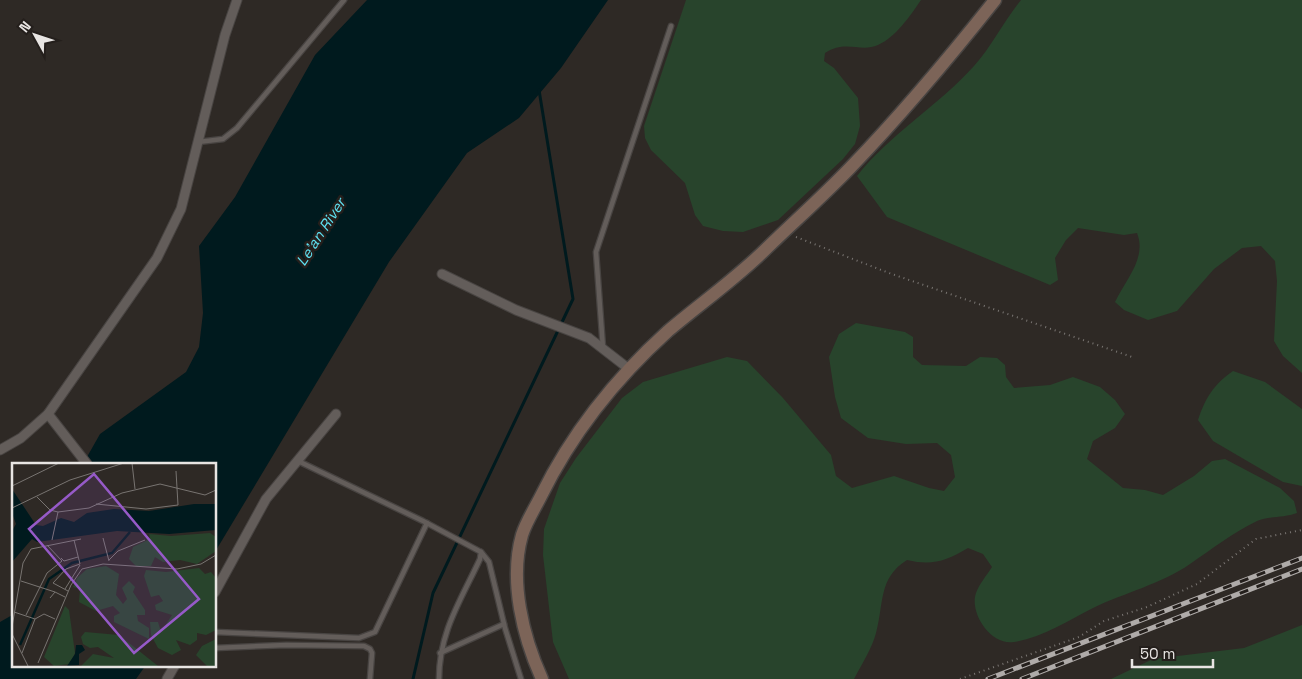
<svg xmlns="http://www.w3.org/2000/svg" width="1302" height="679" font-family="'Space Grotesk',sans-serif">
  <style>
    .green { fill: #28442c }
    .water { fill: #001a1e }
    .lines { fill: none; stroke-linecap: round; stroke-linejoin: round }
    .stream { stroke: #001a1e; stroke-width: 3 }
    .lane-casing { stroke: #484442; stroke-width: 7 }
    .street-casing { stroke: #484442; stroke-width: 11 }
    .secondary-casing { stroke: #484442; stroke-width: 15 }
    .path { stroke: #7a7673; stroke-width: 2; stroke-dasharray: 1 4; stroke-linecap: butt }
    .lane { stroke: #635d5a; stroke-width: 4.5 }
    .street { stroke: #635d5a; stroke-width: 9 }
    .secondary { stroke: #7c6458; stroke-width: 12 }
    .rail-casing { stroke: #afaba9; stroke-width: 5 }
    .rail { stroke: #241f1c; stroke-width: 3; stroke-dasharray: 9; stroke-linecap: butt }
    .labels { text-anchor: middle; stroke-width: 5; stroke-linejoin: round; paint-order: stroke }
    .water-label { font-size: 15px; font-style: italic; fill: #5ee0f1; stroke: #241f1c }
    .inset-river { fill: none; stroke: #001a1e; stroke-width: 2.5 }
    .inset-road { fill: none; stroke: #787471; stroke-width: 1 }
    .view { fill: #965ac8; fill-opacity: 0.15; stroke: #965ac8; stroke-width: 2.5 }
    .inset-edge { fill: none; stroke: #e8e5e3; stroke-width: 2.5 }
  </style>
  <rect width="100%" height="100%" fill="#2e2925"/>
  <g class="green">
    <path d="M686,0H921C910,16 896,37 878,45C860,53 846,39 825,53L824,61L834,68L858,98L860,126L855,144L843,159L778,220L743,232L723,231L703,226L695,215L685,183L651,150L645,138L644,126Z"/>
    <path d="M1021,0H1302V373L1283,356L1274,341L1277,281L1275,261L1261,246L1242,248L1214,269L1177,311L1148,320L1124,310L1115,302C1126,279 1147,258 1137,233L1124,235L1078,228L1066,240L1055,258L1058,280L1050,285L887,217L857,176C890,134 938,106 974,66C992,46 1004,21 1021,0Z"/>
    <path d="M856,323L905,332L913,337V357L922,365L966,366L980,357L997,358L1005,365L1006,377L1014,388L1050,385L1073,377L1100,387L1115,400L1125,414L1115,428L1093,441L1087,459L1123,488L1145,490L1163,495L1194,476L1212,461L1225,459L1280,488L1294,501L1297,513C1284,518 1268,516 1257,521C1232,533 1212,549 1190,564C1161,584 1124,593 1093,608C1068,621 1043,637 1014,642C991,646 969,613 976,593C979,584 987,575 992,567L983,554L968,548C946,561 932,566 907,560C878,578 884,604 876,633C872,648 862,664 854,679H569L553,642L543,555L544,529L560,483L576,458L622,398L643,382L727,357L747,361L783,398L831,455L836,476L852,488L894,476L929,488L944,491L955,477L951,455L937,443L906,444L868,438L841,418L835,397L829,357L839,334Z"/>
    <path d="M1233,371L1265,382L1302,409V486L1283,482L1213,441L1198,420C1205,398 1214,384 1233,371Z"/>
    <path d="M1302,625V679H1111L1153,659L1244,648Z"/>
  </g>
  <g class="water">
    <path d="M367,0H608L561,68L519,118L467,153L389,262L215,552V464H83L100,434L186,372L199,347L203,313L199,246L235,197L315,55Z"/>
    <path d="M14,614V665H146L136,679H0V622Z"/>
  </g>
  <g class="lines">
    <path class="stream" d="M413,679L433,593L573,299L539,90"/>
    <defs>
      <g id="lane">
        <path d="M198,142L223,139L237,128L344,0"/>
        <path d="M603,348L596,252L671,26"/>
        <path d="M298,461L423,521L481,552L480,559C461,600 439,632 439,679"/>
        <path d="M481,552L489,562L505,628L521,679"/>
        <path d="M215,632L359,638L375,632L427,523"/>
        <path d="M215,648L286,645L364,646L370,649L372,653L370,679"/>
        <path d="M440,653L504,624"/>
      </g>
      <g id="street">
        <path d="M442,274L516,310L589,338L629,369"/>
        <path d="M48,414L87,464"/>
        <path d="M0,450L21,438L48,414L157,258L181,209L225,35L237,0"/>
        <path d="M215,592L266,499L336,414"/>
        <path d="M167,679L175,665"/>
      </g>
      <path id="secondary" d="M542,679C523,637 509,581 522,535C526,522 535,508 541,496C572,433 616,378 668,331C701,303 737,278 768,247C795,221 823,196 850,168C901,115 949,58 995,0"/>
    </defs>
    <use href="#lane" class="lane-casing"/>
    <use href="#street" class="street-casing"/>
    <use href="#secondary" class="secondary-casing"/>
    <g class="path">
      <path d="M796,237L889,273L1135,358"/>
      <path d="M960,679L1079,637L1104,621L1147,607L1197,584L1256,539L1302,530"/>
    </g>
    <use href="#lane" class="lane"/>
    <use href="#street" class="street"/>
    <use href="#secondary" class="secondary"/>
    <defs>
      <g id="rail">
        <path d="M988,679L1302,558"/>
        <path d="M1022,679L1302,569"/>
      </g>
    </defs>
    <use href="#rail" class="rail-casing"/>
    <use href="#rail" class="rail"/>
  </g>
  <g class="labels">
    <g class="water-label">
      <text transform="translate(321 232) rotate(-57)" y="5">Le'an River</text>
    </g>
  </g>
  <g transform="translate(12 463)">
    <rect width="204" height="204" fill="#2e2925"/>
    <path d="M198,70L204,74V88L185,101L168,97L151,99L143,94L139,103H124L117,96L121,84L138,76L137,71L159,73ZM94,103L107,111L104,132L111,141L115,136L110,125L117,118L123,124L121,129L133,147V152H125L126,158L137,165V176L102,159V153L108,150L101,143L84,148L67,139L68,126L61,124L65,115L75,106ZM187,105L193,111L199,109L204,115V167L194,172L185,170V177L178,182L164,177L169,187L160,192L146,185L139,172L138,159H146L149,169L160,152L144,147L143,142L151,138L147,132L139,134L132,113L134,107L154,109ZM53,143L57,147L63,190L58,201L42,203L32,194ZM73,169L107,172L146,203H69L81,191L102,195L86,184L78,185L71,181L69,174ZM204,176V203H195L184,192L190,183Z" fill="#28442c"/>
    <path d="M0,26L24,62L31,63L49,55L62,59L75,50L102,46L137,48L182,41H204V67L157,71L105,68L25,79L20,76L0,99V68L4,61L0,50ZM64,182H70L73,187L67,191V202L55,203L63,191Z" fill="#001a1e"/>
    <path class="inset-river" d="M8,182L37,116L60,100L100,90L118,69"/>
    <path class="inset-road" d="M120,0L123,26M0,23L47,0M25,34L38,47L46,49L77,45L110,30L148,21L193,32L204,27M84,41L134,46L166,42L164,8M0,45L58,17L112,0M91,75L97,98M40,77L46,49M49,95L52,98L66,94M97,97L106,88L133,77M9,118L43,129M53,126L68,102M56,128L41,120L54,106L68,101L62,77M38,135L43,129L53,134M2,149L23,156L32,151L43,156M14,152L35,110L50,98L35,82M0,164L11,100L19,86L69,76M0,171L16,203M10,190L23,156M26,200L59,122L70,106L91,101L165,106L189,101L204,92"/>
    <path class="view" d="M82,11L187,136L122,190L17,66Z"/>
    <rect width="204" height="204" class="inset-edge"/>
  </g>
  <g transform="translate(35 35) rotate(310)" stroke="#241f1c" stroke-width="4" paint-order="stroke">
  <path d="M0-4L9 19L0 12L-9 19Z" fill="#e8e5e3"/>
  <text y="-8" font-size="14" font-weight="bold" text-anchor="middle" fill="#e8e5e3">N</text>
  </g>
  <path d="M1132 659v8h81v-8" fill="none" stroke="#e8e5e3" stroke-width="2.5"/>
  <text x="1140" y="659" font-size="15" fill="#e8e5e3" stroke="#241f1c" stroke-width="4" paint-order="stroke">50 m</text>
</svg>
